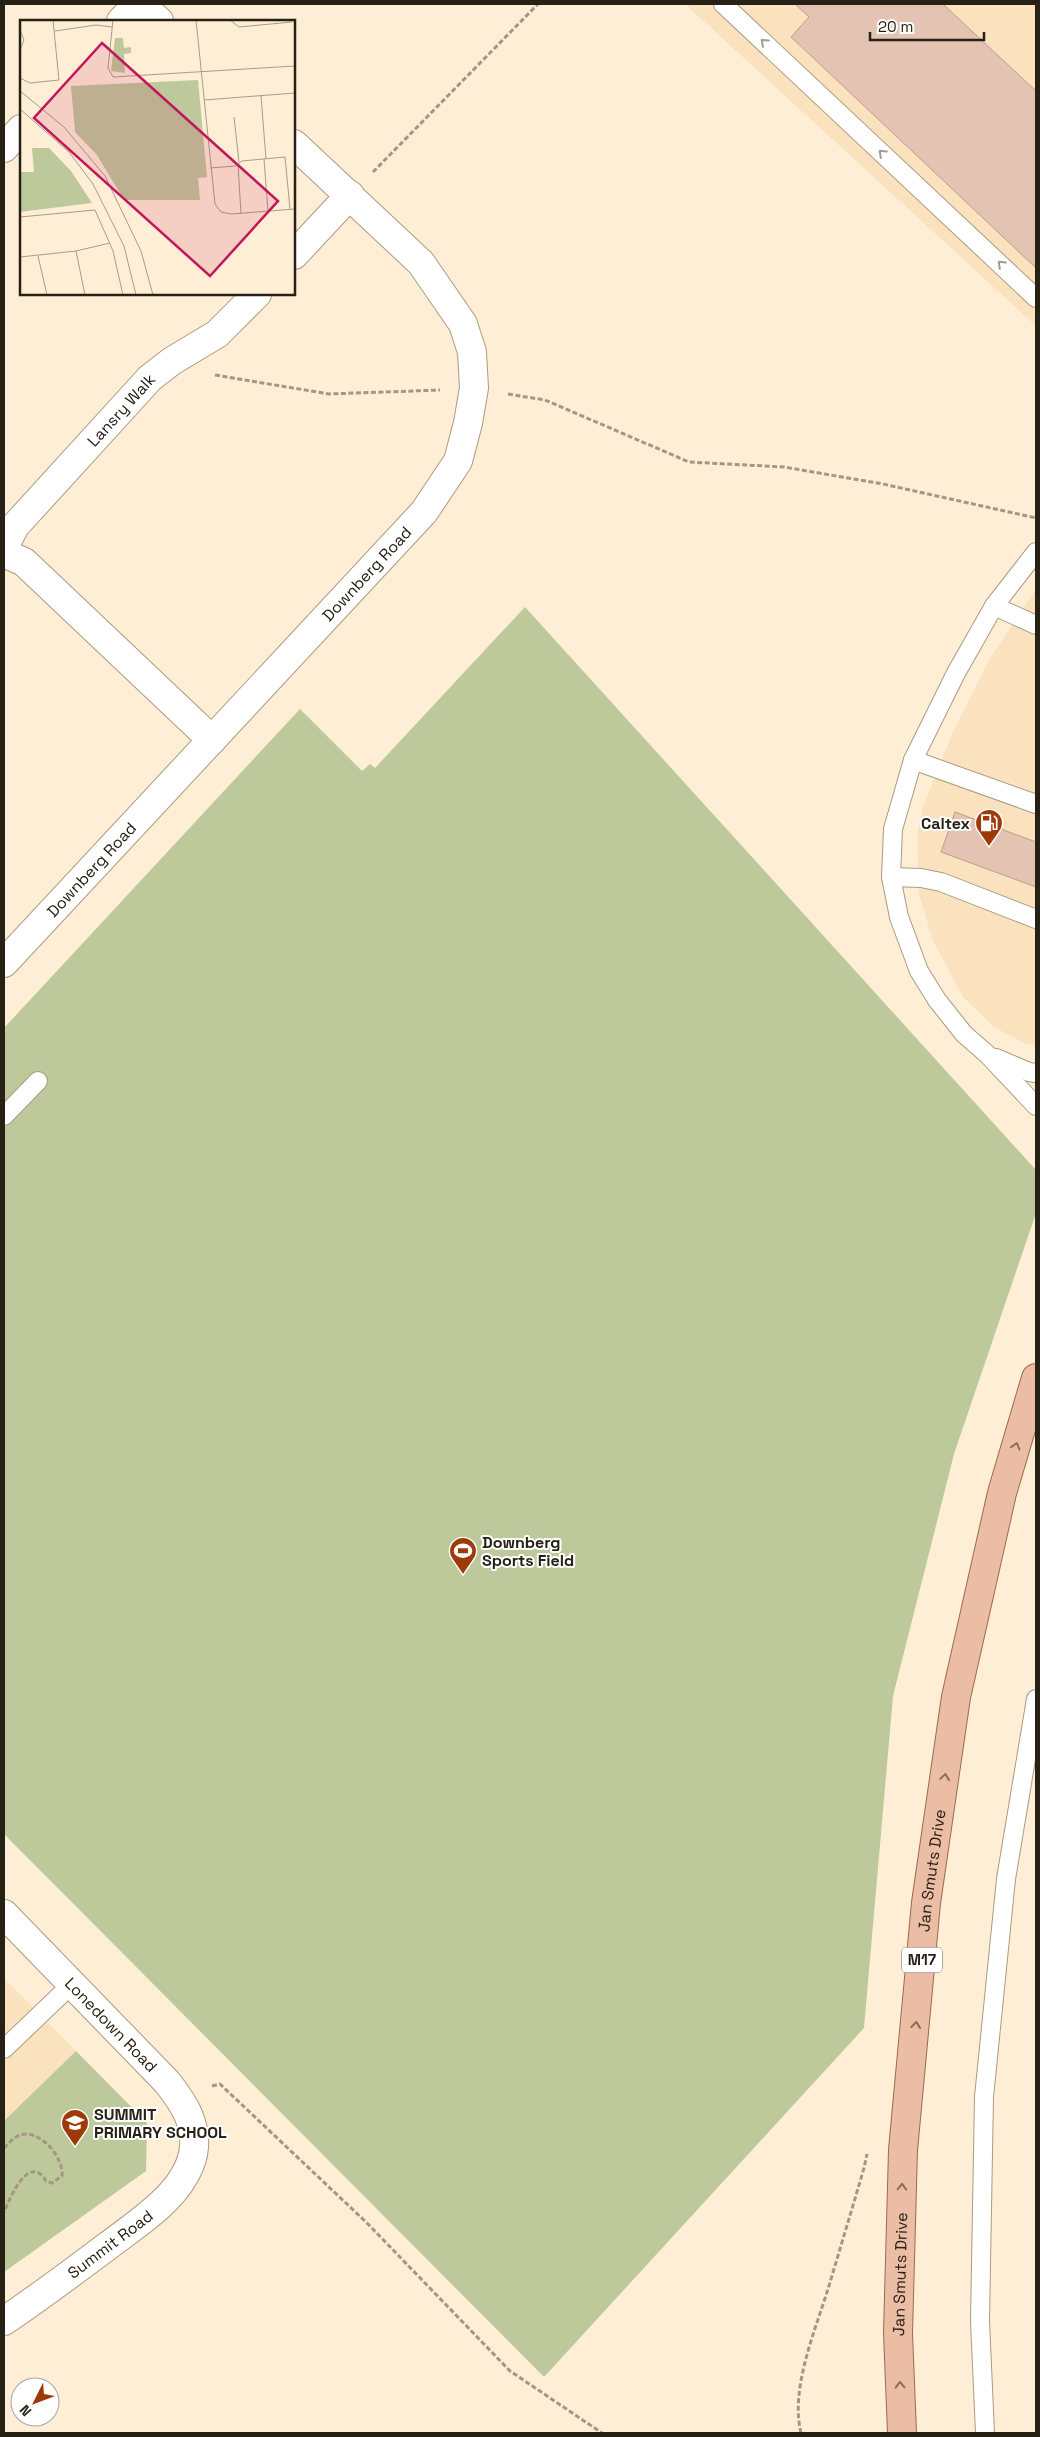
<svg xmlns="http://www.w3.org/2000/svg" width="1040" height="2437" font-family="'Space Grotesk',sans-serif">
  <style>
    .built { fill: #fbe2be }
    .green { fill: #bec99b }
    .building { fill: #e5c3b2; stroke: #bd9d8d }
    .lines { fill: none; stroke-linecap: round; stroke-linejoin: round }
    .service-casing { stroke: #ad9a7f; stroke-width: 20 }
    .minor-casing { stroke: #ad9a7f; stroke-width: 30 }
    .primary-casing { stroke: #9d694b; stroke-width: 30 }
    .path { stroke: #a39784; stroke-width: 3; stroke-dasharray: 5 2.5; stroke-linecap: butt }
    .service { stroke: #fff; stroke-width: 18 }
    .minor { stroke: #fff; stroke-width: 28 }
    .primary { stroke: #ebbda4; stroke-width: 28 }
    .oneway { stroke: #9e9b96 }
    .oneway2 { stroke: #896e5c }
    .labels { text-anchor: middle; stroke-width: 4; stroke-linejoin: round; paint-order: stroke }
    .shield { fill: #fff; stroke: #68635b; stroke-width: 1 }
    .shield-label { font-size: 15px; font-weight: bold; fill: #272015 }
    .street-label { font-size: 16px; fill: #272015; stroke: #fff }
    .poi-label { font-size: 16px; font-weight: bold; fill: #272015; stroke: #fff; text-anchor: start }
    .inset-road { fill: none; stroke: #a89c89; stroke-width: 1 }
    .view { fill: #c2185b; fill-opacity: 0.15; stroke: #c2185b; stroke-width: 2.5 }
    .inset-edge { fill: none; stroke: #272015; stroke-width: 2.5 }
  </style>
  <rect width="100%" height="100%" fill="#feeed6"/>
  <g class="built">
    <path d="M685,4H1036V326Z"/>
    <path d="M1036,589V1045L1026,1044L994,1027L963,997L933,941L919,894L917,834L923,807L952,734L989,660Z"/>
    <path d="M4,1978L147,2123L146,2171L4,2272Z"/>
  </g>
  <g class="green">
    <path d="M525,607L1036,1170V1213L954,1454L893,1696L864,2028L544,2377L4,1834V1028L300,709L362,771L370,764L375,768Z"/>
    <path d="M76,2051L147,2123L146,2171L4,2272V2121Z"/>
  </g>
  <g class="building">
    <path d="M795,4H943L1036,91V268L791,37L809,17Z"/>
    <path d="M955,812L1036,842V887L941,852Z"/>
  </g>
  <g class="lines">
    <defs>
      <g id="service">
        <path d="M723,4L1036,298"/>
        <path d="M1036,552L994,606L956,673L913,760L893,829L891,877L899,917L919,971L937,1000L964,1034L988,1055L1036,1106"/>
        <path d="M994,606L1036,625"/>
        <path d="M913,760L1036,804"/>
        <path d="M891,877L921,878L941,882L1036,919"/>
        <path d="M996,1058L1029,1072L1036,1073"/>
        <path d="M4,1116L38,1081"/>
        <path d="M4,2049L72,1984"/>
        <path d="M985,2433L980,2321L984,2097L1006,1879L1036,1699"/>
      </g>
      <g id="minor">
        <path d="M140,4L159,21"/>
        <path d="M121,21L137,4"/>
        <path d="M4,148L21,129"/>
        <path d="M294,255L350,195"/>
        <path id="s1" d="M4,547L15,526L150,378L172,361L217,334L257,294"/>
        <path d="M4,553L24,562L212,740"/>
        <path id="s2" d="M4,963L424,512L458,461L468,423L474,388L472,352L463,324L421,263L294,144"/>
        <path id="s3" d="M4,1914L167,2082C182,2101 196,2121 194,2147C193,2164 182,2182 171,2194C153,2214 130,2229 109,2245C74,2271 40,2297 4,2321"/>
      </g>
      <g id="primary">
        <path id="s4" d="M902,2433L898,2333L903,2150L926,1903L956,1697L1002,1493L1036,1378"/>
      </g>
    </defs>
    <use href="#service" class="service-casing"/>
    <use href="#minor" class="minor-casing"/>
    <use href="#primary" class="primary-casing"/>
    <g class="path">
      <path d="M373,172L538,4"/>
      <path d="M215,375L329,394L440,390"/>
      <path d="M508,394L545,400L689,462L784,467L883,484L1036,518"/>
      <path d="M212,2086L220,2084L367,2223L510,2371L602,2433"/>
      <path d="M4,2148C11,2141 16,2134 27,2134C44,2135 64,2159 62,2176L52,2183L46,2181C29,2152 9,2199 4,2213"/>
      <path d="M801,2433C790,2389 815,2331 828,2289C840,2249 852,2209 864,2168L867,2154"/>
    </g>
    <use href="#service" class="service"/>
    <use href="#minor" class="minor"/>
    <use href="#primary" class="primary"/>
  </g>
  <defs><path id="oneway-chevron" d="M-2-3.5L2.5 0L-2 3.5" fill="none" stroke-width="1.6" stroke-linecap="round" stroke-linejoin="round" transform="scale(1.25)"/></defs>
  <g class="oneway">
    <use href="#oneway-chevron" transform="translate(764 42) rotate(-137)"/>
    <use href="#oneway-chevron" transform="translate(882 153) rotate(-137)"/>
    <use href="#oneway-chevron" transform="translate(1001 264) rotate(-137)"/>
  </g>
  <g class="oneway2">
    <use href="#oneway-chevron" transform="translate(1016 1446) rotate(-73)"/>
    <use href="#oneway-chevron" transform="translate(945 1777) rotate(-82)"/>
    <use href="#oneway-chevron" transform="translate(916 2025) rotate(-84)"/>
    <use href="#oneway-chevron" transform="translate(902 2187) rotate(-88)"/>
    <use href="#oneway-chevron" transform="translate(900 2385) rotate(-92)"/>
  </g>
  <defs>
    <symbol id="fuel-pin" viewBox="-11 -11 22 30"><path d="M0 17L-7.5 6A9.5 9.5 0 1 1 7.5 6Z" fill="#9e3a08" stroke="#fff"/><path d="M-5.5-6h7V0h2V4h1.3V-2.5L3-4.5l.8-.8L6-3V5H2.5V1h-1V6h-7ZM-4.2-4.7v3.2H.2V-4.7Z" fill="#fff"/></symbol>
    <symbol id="stadium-pin" viewBox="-11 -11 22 30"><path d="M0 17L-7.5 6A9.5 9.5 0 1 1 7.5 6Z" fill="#9e3a08" stroke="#fff"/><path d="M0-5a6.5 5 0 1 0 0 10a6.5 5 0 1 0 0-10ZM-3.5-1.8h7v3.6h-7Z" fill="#fff"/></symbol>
    <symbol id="school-pin" viewBox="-11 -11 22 30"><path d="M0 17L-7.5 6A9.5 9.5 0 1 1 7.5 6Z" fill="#9e3a08" stroke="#fff"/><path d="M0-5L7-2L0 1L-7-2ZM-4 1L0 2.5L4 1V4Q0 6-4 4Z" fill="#fff"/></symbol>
  </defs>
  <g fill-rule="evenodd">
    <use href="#fuel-pin" x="973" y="807" width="32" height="43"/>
    <use href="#stadium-pin" x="447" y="1535" width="32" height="43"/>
    <use href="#school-pin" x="59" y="2107" width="32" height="43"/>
  </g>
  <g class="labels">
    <rect class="shield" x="902" y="1947.5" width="40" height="25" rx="4"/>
    <g class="shield-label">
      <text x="922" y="1965">M17</text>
    </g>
    <g class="street-label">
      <text dy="6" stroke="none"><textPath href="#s1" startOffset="181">Lansry Walk</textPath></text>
      <text dy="6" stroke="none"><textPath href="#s2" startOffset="532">Downberg Road</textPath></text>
      <text dy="6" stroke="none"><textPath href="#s2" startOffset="128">Downberg Road</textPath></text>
      <text dy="6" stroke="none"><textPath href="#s4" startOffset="564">Jan Smuts Drive</textPath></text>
      <text dy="6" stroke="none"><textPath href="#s3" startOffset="154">Lonedown Road</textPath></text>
      <text transform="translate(110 2244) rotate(-37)" y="6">Summit Road</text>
      <text dy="6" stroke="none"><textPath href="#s4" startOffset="159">Jan Smuts Drive</textPath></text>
    </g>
    <g class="poi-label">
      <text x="970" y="829" text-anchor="end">Caltex</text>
      <text x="482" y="1548">Downberg<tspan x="482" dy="18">Sports Field</tspan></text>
      <text x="94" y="2120">SUMMIT<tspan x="94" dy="18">PRIMARY SCHOOL</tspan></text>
    </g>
  </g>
  <g transform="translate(20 20)">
    <rect width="275" height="275" fill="#feeed6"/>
    <path d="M95,18H103L104,28L111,27V33L104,34L105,53L91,51ZM178,60L187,157L178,158L180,180H104L77,135L55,112L51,66ZM12,128H29L51,151L72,183L0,192V152H14Z" fill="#bec99b"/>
    <path class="inset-road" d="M93,0L88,48L93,57L275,46M176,0L195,184L201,192L211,194L275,189M210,0L219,7L272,2M0,10L4,20L0,30M35,11L76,5L92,7M0,58L10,63L39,60L33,0M0,71L44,107L85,156L121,231L133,275M241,76L246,139M184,80L275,73M0,89L49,132L73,164L104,226L116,275M214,97L219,142M244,139L248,191M218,145L221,194M190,148L215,146L222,141L265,137L270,189M0,197L75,190L93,231L103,275M56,231L65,275M18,236L27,275M0,237L56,231L90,223"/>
    <path class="view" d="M82,23L258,181L190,256L14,98Z"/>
    <rect width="275" height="275" class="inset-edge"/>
  </g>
  <rect width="1040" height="2437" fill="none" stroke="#272015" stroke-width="10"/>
  <g transform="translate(35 2402) rotate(228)"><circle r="24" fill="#ffffff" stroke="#a9a6a1"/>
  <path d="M0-4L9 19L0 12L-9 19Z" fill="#9e3a08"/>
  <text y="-8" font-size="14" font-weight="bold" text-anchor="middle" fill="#272015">N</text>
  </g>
  <path d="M870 32v8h114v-8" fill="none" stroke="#272015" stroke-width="2.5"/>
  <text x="878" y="32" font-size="15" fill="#272015" stroke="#ffffff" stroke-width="4" paint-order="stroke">20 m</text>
</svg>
